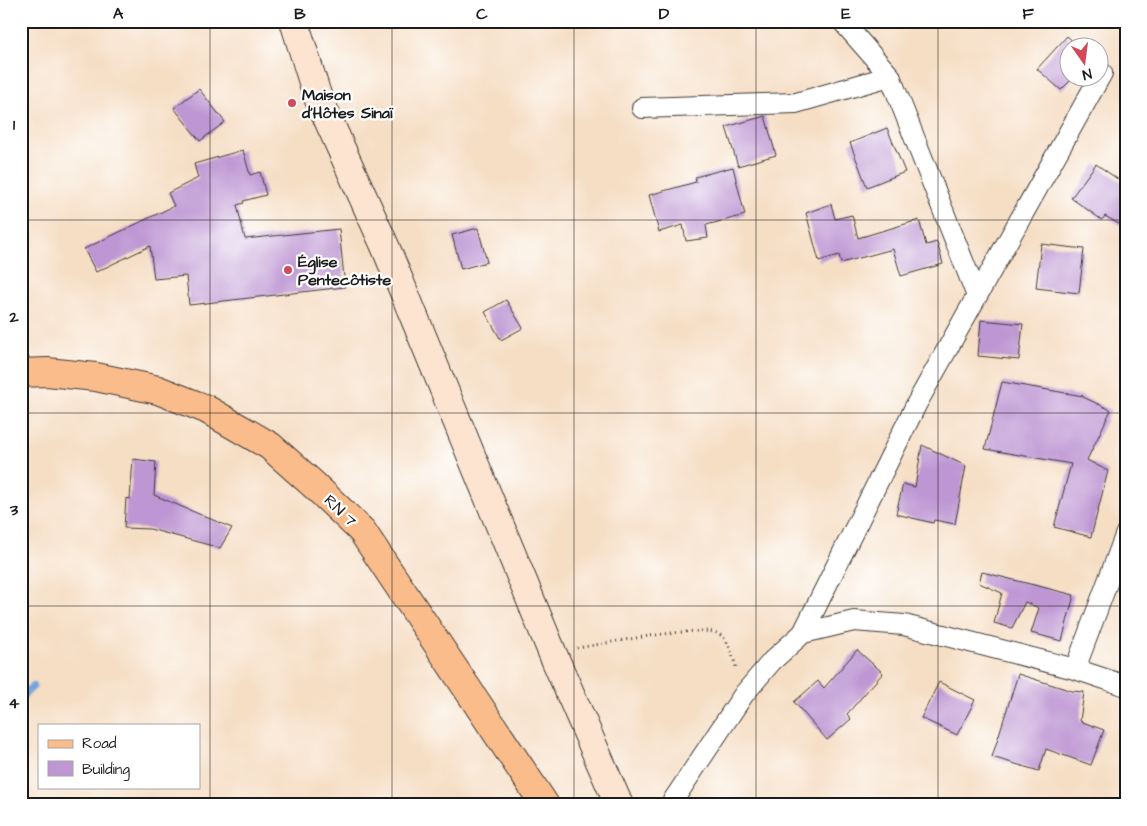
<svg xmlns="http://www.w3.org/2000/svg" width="1147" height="826" font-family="'Architects Daughter',sans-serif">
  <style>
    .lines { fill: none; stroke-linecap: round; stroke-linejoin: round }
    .stream { stroke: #70a5dd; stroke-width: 8 }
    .building { fill: #be96d3 }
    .street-casing { stroke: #3d3935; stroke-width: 22 }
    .secondary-casing { stroke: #3d3935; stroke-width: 30 }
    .primary-casing { stroke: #3d3935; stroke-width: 30 }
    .path { stroke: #3d3935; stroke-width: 3; stroke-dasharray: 1 4; stroke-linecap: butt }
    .street { stroke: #fff; stroke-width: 20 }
    .secondary { stroke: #fde4d1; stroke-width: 28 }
    .primary { stroke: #fabc8b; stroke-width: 28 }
    .grid { fill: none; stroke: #1c1c1c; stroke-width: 1; stroke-opacity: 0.55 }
    .poi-dot { fill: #d1495b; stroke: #fff; stroke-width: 2 }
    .labels { text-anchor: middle; stroke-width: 4.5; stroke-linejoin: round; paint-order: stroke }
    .poi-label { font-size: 16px; font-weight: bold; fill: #1c1c1c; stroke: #fff; text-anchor: start }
    .street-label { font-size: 16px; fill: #1c1c1c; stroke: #fff }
    .neatline { fill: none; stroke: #1c1c1c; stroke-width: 2 }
    .grid-label { font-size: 16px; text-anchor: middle; font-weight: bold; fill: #1c1c1c }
  </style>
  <rect width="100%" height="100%" fill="#fff"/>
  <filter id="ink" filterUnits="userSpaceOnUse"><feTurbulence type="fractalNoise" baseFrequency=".02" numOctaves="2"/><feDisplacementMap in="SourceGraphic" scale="10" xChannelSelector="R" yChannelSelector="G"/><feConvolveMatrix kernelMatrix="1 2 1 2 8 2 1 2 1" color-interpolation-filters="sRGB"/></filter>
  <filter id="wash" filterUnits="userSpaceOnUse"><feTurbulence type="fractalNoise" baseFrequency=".0096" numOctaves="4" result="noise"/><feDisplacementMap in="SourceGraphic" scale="20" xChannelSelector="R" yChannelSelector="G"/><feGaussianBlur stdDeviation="1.12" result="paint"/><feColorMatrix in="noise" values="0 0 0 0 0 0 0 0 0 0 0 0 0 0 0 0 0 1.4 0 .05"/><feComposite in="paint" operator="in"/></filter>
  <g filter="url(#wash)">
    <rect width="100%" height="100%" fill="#f6dec5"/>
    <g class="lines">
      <path class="stream" d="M21,697L33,686"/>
    </g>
    <g id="blocks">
      <g class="building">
        <path d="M1067,36L1080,48H1070V78H1073L1061,90L1037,69Z"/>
        <path d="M199,89L225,122L200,141L174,108Z"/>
        <path d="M765,116L776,155L738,166L726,127Z"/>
        <path d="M887,128L905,172L867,187L850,143Z"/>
        <path d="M243,150L250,175L260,172L266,195L243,201L244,203L237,205L245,239L339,229L345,287L189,305L186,276L154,279L150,246L96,272L84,249L174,206L168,193L198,178L194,164Z"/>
        <path d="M1096,164L1126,185V228L1105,216L1102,220L1071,198Z"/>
        <path d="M733,167L745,215L706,225L708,238L686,241L683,225L659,232L649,195L696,182L695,177Z"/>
        <path d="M831,204L835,219L852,215L858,238L919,220L926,245L937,242L943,264L901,276L893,249L841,263L839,255L819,261L806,213Z"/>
        <path d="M478,228L487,262L461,269L452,235Z"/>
        <path d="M1041,244L1084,249L1079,293L1036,288Z"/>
        <path d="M506,300L523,328L501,340L485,312Z"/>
        <path d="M981,320L1023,324L1019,360L978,356Z"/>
        <path d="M1002,382L1083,396V397L1111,410L1087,460L1108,471L1091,537L1054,527L1071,464L985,449Z"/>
        <path d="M922,445L966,466L955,524L934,520L933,523L896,514L903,484L915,487Z"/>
        <path d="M133,459L156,462L154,495L232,528L220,548L150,529L124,528L126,498L130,499Z"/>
        <path d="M982,572L1074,595L1062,641L1031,633L1039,608L1025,602L1012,628L994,623L1002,593L979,583Z"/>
        <path d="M857,650L883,673L847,714L851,719L827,740L794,702L818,681L824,688Z"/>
        <path d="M1018,674L1072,691L1084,692L1080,721L1104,730L1091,765L1046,749L1039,771L992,757Z"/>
        <path d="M939,682L975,700L957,735L921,718Z"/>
      </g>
    </g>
  </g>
  <g filter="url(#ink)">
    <use href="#blocks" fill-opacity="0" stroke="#3d3935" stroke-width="1"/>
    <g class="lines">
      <defs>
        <g id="street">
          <path d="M842,21L890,76L977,296"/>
          <path d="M642,108L796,103L890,76"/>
          <path d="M803,633L917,403L1102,73"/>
          <path d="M1075,669L1126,533"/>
          <path d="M670,805L744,694L772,661L803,633L854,621L904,625L1075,669L1126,686"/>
        </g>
        <path id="secondary" d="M294,21L317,95L385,246L552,652L619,805"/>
        <path id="primary" d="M21,373L47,372L96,377L158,390L206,409L270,446L315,486L362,531L545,805"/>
      </defs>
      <use href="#street" class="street-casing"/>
      <use href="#secondary" class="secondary-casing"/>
      <use href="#primary" class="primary-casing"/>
      <path class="path" d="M577,648C603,644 697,625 717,633C730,639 733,658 737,670"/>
      <use href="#street" class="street"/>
      <use href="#secondary" class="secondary"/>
      <use href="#primary" class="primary"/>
    </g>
  </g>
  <path class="grid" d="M210,21V805M392,21V805M574,21V805M756,21V805M938,21V805M21,220H1126M21,413H1126M21,606H1126"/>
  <g class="poi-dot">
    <circle cx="292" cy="103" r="5"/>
    <circle cx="288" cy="270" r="5"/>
  </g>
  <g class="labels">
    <g class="poi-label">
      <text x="302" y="100">Maison<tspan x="302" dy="18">d'Hôtes Sinaï</tspan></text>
      <text x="298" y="267">Église<tspan x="298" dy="18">Pentecôtiste</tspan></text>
    </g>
    <g class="street-label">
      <text transform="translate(341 510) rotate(44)" y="6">RN 7</text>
    </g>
  </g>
  <rect width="1147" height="826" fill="none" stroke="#fff" stroke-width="55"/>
  <rect x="38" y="724" width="162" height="65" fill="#ffffff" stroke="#a4a4a4"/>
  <rect x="48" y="740" width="25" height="8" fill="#fabc8b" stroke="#a4a4a4"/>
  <text x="82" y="748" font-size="15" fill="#1c1c1c">Road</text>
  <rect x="48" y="761" width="25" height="15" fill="#be96d3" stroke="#a4a4a4"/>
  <text x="82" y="774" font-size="15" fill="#1c1c1c">Building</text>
  <g transform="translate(1084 62) rotate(166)"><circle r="24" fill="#ffffff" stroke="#a4a4a4"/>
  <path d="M0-4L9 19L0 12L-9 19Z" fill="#d1495b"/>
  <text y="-8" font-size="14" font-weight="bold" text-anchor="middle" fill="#1c1c1c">N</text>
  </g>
  <rect x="28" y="28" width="1092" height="770" class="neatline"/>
  <g class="grid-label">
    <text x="118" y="19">A</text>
    <text x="300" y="19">B</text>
    <text x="482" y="19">C</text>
    <text x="664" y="19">D</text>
    <text x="846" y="19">E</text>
    <text x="1028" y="19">F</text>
    <text x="14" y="130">1</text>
    <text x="14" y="322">2</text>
    <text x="14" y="515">3</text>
    <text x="14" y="708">4</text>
  </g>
</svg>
